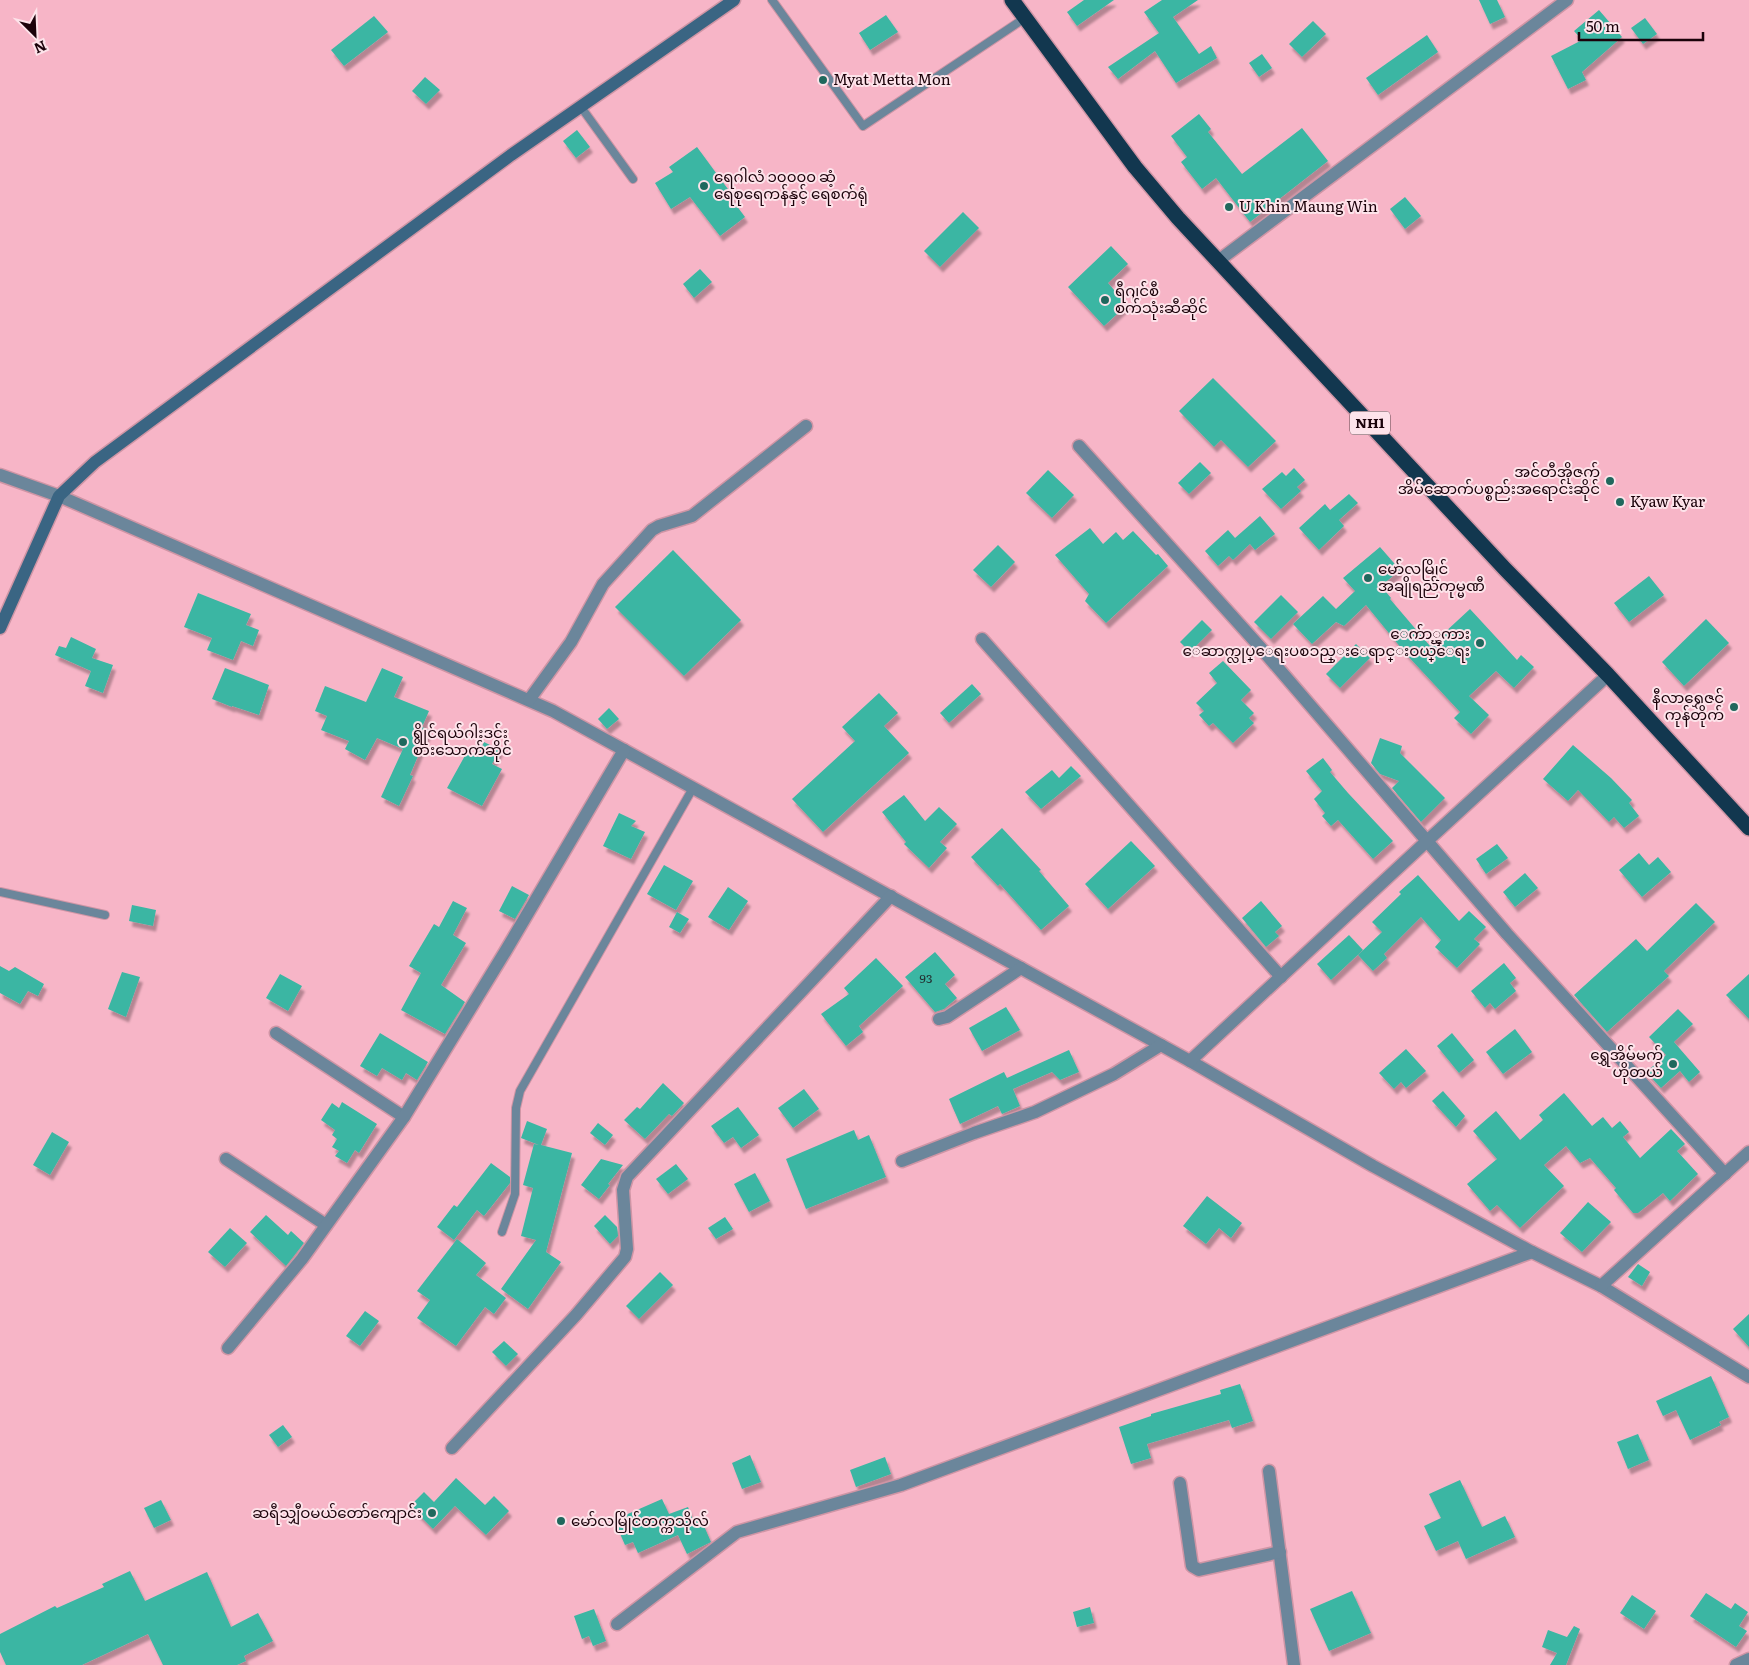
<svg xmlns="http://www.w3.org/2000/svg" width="1749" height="1665" font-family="Literata,'Noto Sans Myanmar',serif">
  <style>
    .building { fill: #3bb6a3; filter: url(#shadow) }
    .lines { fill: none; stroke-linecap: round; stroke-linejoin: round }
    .lane-casing { stroke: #cf95a5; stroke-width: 10 }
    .street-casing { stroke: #cf95a5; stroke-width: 15 }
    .secondary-casing { stroke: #cf95a5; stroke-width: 15 }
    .highway-casing { stroke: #cf95a5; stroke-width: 18 }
    .lane { stroke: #6b869b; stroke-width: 8 }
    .street { stroke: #6b869b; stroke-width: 12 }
    .secondary { stroke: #3a6583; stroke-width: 12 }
    .highway { stroke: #12374f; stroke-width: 15 }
    .poi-dot { fill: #20685d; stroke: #fde3ea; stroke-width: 2 }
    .labels { text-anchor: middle; stroke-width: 4; stroke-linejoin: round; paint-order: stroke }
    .number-label { font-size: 12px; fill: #232f30 }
    .shield { fill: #fde3ea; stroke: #5f464d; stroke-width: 1 }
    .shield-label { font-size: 14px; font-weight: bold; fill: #1b020a }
    .poi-label { font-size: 15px; fill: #1b020a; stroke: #fde3ea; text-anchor: start }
  </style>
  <defs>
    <filter id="shadow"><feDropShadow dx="3" dy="5.5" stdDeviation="1" flood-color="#0004"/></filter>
  </defs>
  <rect width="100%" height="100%" fill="#f7b5c7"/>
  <g class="building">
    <path d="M1084,0H1114L1077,26L1067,12Z"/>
    <path d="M1162,0H1198L1173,17L1199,54L1211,46L1217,58L1176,83L1155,51L1118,79L1108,67L1159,33L1144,12Z"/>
    <path d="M1479,0H1497L1505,17L1490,24Z"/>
    <path d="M1599,10L1622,37L1582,72L1586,80L1568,89L1551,56L1582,40L1574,31Z"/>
    <path d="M886,15L898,32L870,50L859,33Z"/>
    <path d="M374,16L388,32L344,66L331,50Z"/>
    <path d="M1645,18L1657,34L1643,44L1631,28Z"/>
    <path d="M1313,21L1326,34L1302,57L1289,44Z"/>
    <path d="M1427,35L1438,52L1378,95L1366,78Z"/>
    <path d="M1262,54L1272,68L1259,77L1249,63Z"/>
    <path d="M425,77L440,90L426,104L412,91Z"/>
    <path d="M1199,114L1211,129L1208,132L1242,174L1302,128L1328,161L1250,222L1216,178L1202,189L1181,162L1187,157L1171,136Z"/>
    <path d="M577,130L590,147L576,158L563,141Z"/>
    <path d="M697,147L733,196L730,197L745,217L720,236L690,197L671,209L655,183L673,172L669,167Z"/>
    <path d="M1405,197L1421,216L1405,229L1390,209Z"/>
    <path d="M963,212L979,228L940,267L924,251Z"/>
    <path d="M1111,246L1128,264L1108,283L1127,305L1104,326L1068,287Z"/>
    <path d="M700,269L712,282L694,298L683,284Z"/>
    <path d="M1213,378L1276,441L1248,467L1221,440L1214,447L1179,411Z"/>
    <path d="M1200,462L1211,473L1189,494L1178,483Z"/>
    <path d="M1294,468L1305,480L1297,487L1301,491L1281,509L1262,489L1282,472L1286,476Z"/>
    <path d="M1048,470L1074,495L1052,518L1026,493Z"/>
    <path d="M1349,494L1358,503L1339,520L1344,526L1319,550L1299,528L1325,504L1330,510Z"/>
    <path d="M1260,516L1275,534L1255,550L1250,544L1233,560L1229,556L1218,566L1205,551L1228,530L1235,538Z"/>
    <path d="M1090,528L1103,544L1116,532L1123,540L1133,531L1156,555L1158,554L1168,566L1106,623L1085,601L1089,594L1055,555Z"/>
    <path d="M998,545L1015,562L991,587L973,570Z"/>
    <path d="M1380,547L1400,570L1381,586L1391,598L1390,599L1430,646L1470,609L1517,660L1521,655L1534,667L1514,688L1496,671L1469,696L1489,715L1471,734L1454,718L1460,712L1406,654L1366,605L1344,626L1336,622L1312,644L1293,624L1323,596L1336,609L1355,591L1343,578Z"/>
    <path d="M673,550L741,620L684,676L615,607Z"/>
    <path d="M1649,576L1664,595L1629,622L1614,603Z"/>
    <path d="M198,593L251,614L246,625L259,630L253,646L241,641L233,660L207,650L212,638L184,627Z"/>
    <path d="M1281,595L1298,612L1271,639L1254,622Z"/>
    <path d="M1706,619L1729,643L1684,686L1662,662Z"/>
    <path d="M1202,620L1212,630L1190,652L1180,642Z"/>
    <path d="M71,637L96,649L92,658L113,665L103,693L85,686L91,671L55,655L59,646L66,648Z"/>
    <path d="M1356,644L1370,658L1340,688L1326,674Z"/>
    <path d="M1223,661L1251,690L1241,700L1254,713L1249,718L1254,723L1233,743L1213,723L1209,726L1199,715L1204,711L1196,703L1217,683L1209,673Z"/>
    <path d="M225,668L269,685L259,715L232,706V707L212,699Z"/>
    <path d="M382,668L403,677L394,697L429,711L422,727L429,730L410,775L413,776L399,806L381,797L403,749L377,738L365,760L345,749L349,741L321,730L327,716L315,711L325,686L366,702Z"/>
    <path d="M972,684L981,694L949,723L940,713Z"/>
    <path d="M879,693L898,713L884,726L909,753L823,832L792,799L855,741L842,727Z"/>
    <path d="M609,708L619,719L607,729L598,719Z"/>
    <path d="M1380,738L1402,746L1400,753L1445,798L1421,822L1392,788L1399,781L1380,774L1371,763Z"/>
    <path d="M484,742L500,750L492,764L502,769L482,806L447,788L467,752L477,757Z"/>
    <path d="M1573,745L1611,778L1632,800L1629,803L1639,816L1624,828L1614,817L1609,822L1578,790L1568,801L1543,779Z"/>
    <path d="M1323,758L1332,770L1330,772L1348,793L1393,841L1373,859L1338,820L1331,826L1322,816L1325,813L1314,799L1322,791L1306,771Z"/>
    <path d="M1071,766L1081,776L1041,809L1025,792L1052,770L1059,778Z"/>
    <path d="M904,795L925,821L939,807L957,824L940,842L947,848L929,868L904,844L906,842L882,812Z"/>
    <path d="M619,813L636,821L631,826L645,832L631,859L603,846Z"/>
    <path d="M1002,828L1041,870L1039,871L1069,906L1041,930L1000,884L998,886L971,857Z"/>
    <path d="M1131,841L1155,866L1108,909L1085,884Z"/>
    <path d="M1497,844L1508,858L1486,874L1476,859Z"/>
    <path d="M1639,853L1649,865L1658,857L1671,872L1642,897L1619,870Z"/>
    <path d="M664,865L693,881L676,910L647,894Z"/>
    <path d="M1525,873L1538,888L1515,907L1503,892Z"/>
    <path d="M1418,875L1459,921L1469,911L1486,927L1474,939L1480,944L1457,968L1435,947L1441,940L1421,917L1384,954L1387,958L1373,971L1358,955L1382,932L1372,922L1401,894L1399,892Z"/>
    <path d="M512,886L529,895L515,919L499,911Z"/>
    <path d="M728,887L748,901L729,930L708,917Z"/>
    <path d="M453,901L467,908L453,935L466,943L441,985L465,1002L445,1034L401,1010L421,973L409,966L434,924L439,927Z"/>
    <path d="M1261,901L1282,926L1275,932L1279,936L1266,947L1242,918Z"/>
    <path d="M1696,903L1715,922L1664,971L1669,976L1607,1032L1574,995L1636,939L1647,951Z"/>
    <path d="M132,905L156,910L153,926L129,921Z"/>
    <path d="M677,912L689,919L680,933L669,927Z"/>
    <path d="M1349,935L1363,950L1331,980L1317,964Z"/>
    <path d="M935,952L955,975L945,984L957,998L944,1009L935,1012L905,977Z"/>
    <path d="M876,958L903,986L859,1026L863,1032L846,1046L821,1014L849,994L844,988Z"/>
    <path d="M1504,963L1516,978L1510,983L1516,991L1495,1009L1490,1003L1485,1008L1471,991Z"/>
    <path d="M0,966L9,971L15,967L44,984L38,996L28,991L20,1004L0,993Z"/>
    <path d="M122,972L140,977L126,1017L108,1009Z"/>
    <path d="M280,974L302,986L288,1011L266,998Z"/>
    <path d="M1749,974V1019L1726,995Z"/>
    <path d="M1006,1007L1020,1030L982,1051L969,1028Z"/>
    <path d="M1678,1009L1693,1024L1674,1042L1700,1072L1689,1082L1680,1071L1661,1088L1646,1072L1666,1055L1649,1037Z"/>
    <path d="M1515,1029L1532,1052L1503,1074L1486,1052Z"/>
    <path d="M380,1033L428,1062L417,1080L406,1073L402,1080L382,1068L377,1076L360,1066Z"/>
    <path d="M1452,1033L1474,1060L1459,1073L1437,1046Z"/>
    <path d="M1406,1049L1426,1071L1406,1088L1401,1082L1394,1089L1379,1073Z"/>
    <path d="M1069,1050L1079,1072L1060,1080L1052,1072L1013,1089L1020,1106L1002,1114L998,1106L960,1124L949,1099L1004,1072L1007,1078Z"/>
    <path d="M663,1083L684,1103L672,1116L669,1114L645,1139L624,1120L637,1107L640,1109Z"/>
    <path d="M804,1089L819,1109L793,1128L778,1108Z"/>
    <path d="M1443,1091L1465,1116L1456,1127L1432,1101Z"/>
    <path d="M1564,1093L1592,1126L1603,1117L1612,1128L1620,1121L1629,1132L1623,1137L1640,1158L1671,1129L1685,1144L1677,1151L1698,1174L1670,1201L1663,1193L1638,1213H1633L1614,1190L1616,1188L1590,1158L1580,1163L1566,1146L1544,1165L1564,1186L1520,1228L1497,1205L1490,1211L1467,1184L1497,1159L1473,1131L1496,1111L1520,1140L1543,1120L1539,1115Z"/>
    <path d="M342,1102L377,1124L359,1153L355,1150L347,1163L335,1156L339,1151L332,1147L337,1139L332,1135L335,1130L321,1120L332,1103L339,1108Z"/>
    <path d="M738,1107L759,1135L741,1148L733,1137L724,1143L711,1126Z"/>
    <path d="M527,1121L547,1129L541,1145L572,1153L546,1252L561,1262L528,1309L501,1289L536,1240L521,1236L533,1188L523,1185L534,1144L539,1145L521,1138Z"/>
    <path d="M598,1123L613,1135L605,1145L590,1133Z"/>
    <path d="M854,1130L858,1140L869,1135L886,1177L806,1209L786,1159Z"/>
    <path d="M52,1132L69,1142L50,1175L33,1165Z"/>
    <path d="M601,1159L623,1165L608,1184L610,1185L599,1199L581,1185Z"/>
    <path d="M491,1163L510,1177V1183L484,1216L477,1210L454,1240L437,1227L454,1205L457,1207Z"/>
    <path d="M676,1164L688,1179L668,1194L656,1179Z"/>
    <path d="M755,1173L770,1201L749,1212L734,1184Z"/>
    <path d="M1207,1196L1242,1223L1231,1238L1219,1228L1206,1244L1183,1226Z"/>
    <path d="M1588,1202L1611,1222L1582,1252L1560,1233Z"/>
    <path d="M266,1215L288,1235L291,1231L304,1243L286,1266L250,1232Z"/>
    <path d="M605,1215L617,1227L618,1236L610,1244L594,1226Z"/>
    <path d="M725,1217L733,1229L716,1239L708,1228Z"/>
    <path d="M230,1228L247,1243L225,1267L208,1252Z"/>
    <path d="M457,1239L486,1263L476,1275L506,1298L494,1314L485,1307L456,1346L417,1318L430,1300L417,1291Z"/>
    <path d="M1638,1264L1650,1272L1642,1286L1628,1277Z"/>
    <path d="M660,1272L673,1285L639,1319L626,1306Z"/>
    <path d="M365,1311L379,1321L360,1346L346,1336Z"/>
    <path d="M1749,1314V1347L1733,1329Z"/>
    <path d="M504,1341L518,1354L506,1366L492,1352Z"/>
    <path d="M1711,1376L1729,1417L1719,1422L1721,1425L1690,1440L1676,1410L1663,1416L1656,1401Z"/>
    <path d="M1240,1384L1253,1421L1232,1428L1229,1420L1147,1444L1151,1458L1131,1464L1119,1427L1151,1416V1414L1221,1394L1220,1390Z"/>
    <path d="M283,1425L292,1437L278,1447L269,1435Z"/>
    <path d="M1638,1434L1649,1460L1628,1469L1617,1442Z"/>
    <path d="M750,1455L761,1482L742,1489L732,1463Z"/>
    <path d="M885,1457L891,1474L856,1487L850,1470Z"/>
    <path d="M456,1478L485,1505L494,1496L509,1511L486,1535L455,1506L433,1529L410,1506L424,1492L434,1502Z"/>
    <path d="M1460,1480L1482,1527L1505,1516L1515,1537L1466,1559L1458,1541L1436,1551L1424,1526L1441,1518L1429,1494Z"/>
    <path d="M662,1499L669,1514L688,1507L693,1520L700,1517L711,1542L687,1554L678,1535L638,1553L633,1542L625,1545L614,1520Z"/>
    <path d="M161,1500L171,1520L154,1528L144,1508Z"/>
    <path d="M130,1571L145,1601L207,1572L231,1627L258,1613L273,1641L244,1656L246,1661L237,1665H163L148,1634L82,1665H6L0,1652V1634L55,1606L57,1608L104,1587L102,1584Z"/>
    <path d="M1352,1591L1371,1633L1329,1651L1310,1609Z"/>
    <path d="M1706,1593L1731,1609L1735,1603L1748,1612L1739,1626L1747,1631L1736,1647L1690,1616Z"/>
    <path d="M1632,1595L1656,1611L1644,1629L1620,1613Z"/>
    <path d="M1090,1607L1094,1623L1077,1627L1073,1612Z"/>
    <path d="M594,1609L606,1641L593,1646L589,1636L582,1639L574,1616Z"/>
    <path d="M1574,1626L1580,1629L1566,1665H1550L1557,1653L1542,1647L1548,1630L1567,1637Z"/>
  </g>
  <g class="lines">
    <defs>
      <g id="lane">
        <path d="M772,0L863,126L1025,18"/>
        <path d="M581,107L633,179"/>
        <path d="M0,892L105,915"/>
        <path d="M502,1232L515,1194L516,1108L520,1091L693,788"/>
      </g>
      <g id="street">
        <path d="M1218,261L1567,0"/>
        <path d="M1079,446L1260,647L1507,934L1725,1174"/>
        <path d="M0,475L59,496L553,711L1190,1061L1373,1166L1532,1252L1601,1286L1749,1377"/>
        <path d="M982,639L1281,977"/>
        <path d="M529,700L571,642L603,584L652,530L659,526L692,516L806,426"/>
        <path d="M939,1019L947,1017L1021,968"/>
        <path d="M276,1033L404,1117"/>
        <path d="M1190,1061L1427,841L1608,675"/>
        <path d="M226,1159L326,1225"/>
        <path d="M902,1161L974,1133L1035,1112L1114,1074L1161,1045"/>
        <path d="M1601,1286L1749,1152"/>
        <path d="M228,1348L302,1259L404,1117L505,952L624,750"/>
        <path d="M452,1448L576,1315L625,1257L627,1249L623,1190L627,1177L891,896"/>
        <path d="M1269,1471L1294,1665"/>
        <path d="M1180,1483L1192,1566L1199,1570L1280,1552"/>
        <path d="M617,1624L737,1532L901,1485L1532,1252"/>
        <path d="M1736,1665L1749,1659"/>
      </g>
      <path id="secondary" d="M0,628L59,496L95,462L511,155L734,0"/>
      <path id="highway" d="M1012,0L1135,167L1178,218L1505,569L1608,675L1749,828"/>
    </defs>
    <use href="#lane" class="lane-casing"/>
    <use href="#street" class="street-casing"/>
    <use href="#secondary" class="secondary-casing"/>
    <use href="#highway" class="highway-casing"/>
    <use href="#lane" class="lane"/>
    <use href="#street" class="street"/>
    <use href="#secondary" class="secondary"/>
    <use href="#highway" class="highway"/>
  </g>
  <g class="poi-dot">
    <circle cx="823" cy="80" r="5"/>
    <circle cx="704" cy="186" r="5"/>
    <circle cx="1229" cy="207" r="5"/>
    <circle cx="1105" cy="300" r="5"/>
    <circle cx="1610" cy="481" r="5"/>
    <circle cx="1620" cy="502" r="5"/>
    <circle cx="1368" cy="578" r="5"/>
    <circle cx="1480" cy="643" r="5"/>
    <circle cx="1734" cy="707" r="5"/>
    <circle cx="403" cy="742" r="5"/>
    <circle cx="1673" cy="1064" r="5"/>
    <circle cx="432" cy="1513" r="5"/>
    <circle cx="561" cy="1521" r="5"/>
  </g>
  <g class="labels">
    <g class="number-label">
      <text x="926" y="983">93</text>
    </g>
    <rect class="shield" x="1350" y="411.5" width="40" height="23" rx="4"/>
    <g class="shield-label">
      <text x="1370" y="428">NH1</text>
    </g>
    <g class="poi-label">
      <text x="833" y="85">Myat Metta Mon</text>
      <text x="714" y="182">ရေဂါလံ ၁၀၀၀၀ ဆံ့<tspan x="714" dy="17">ရေစုရေကန်နှင့် ရေစက်ရုံ</tspan></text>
      <text x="1239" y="212">U Khin Maung Win</text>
      <text x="1115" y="296">ရီဂျင်စီ<tspan x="1115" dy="17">စက်သုံးဆီဆိုင်</tspan></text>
      <text x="1600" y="477" text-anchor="end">အင်တီအိုဇက်<tspan x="1600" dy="17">အိမ်ဆောက်ပစ္စည်းအရောင်းဆိုင်</tspan></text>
      <text x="1630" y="507">Kyaw Kyar</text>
      <text x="1378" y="574">မော်လမြိုင်<tspan x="1378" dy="17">အချိုရည်ကုမ္မဏီ</tspan></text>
      <text x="1470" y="639" text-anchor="end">ေက်ာ္ၾကား<tspan x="1470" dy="17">ေဆာက္လုပ္ေရးပစၥည္းေရာင္းဝယ္ေရး</tspan></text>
      <text x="1724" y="703" text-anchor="end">နီလာရွှေဇင်<tspan x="1724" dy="17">ကုန်တိုက်</tspan></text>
      <text x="413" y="738">ရွိုင်ရယ်ဂါးဒင်း<tspan x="413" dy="17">စားသောက်ဆိုင်</tspan></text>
      <text x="1663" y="1060" text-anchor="end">ရွှေအိမ်မက်<tspan x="1663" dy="17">ဟိုတယ်</tspan></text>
      <text x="422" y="1518" text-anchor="end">ဆရီသျှီဝမယ်တော်ကျောင်း</text>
      <text x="571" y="1526">မော်လမြိုင်တက္ကသိုလ်</text>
    </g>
  </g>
  <g transform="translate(35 35) rotate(156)" stroke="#fde3ea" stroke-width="4" paint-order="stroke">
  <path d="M0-4L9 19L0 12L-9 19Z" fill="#1b020a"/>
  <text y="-8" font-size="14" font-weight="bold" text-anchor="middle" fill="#1b020a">N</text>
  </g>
  <path d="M1579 32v8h124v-8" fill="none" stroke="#1b020a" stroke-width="2.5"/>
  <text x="1586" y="32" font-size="15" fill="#1b020a" stroke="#fde3ea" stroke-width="4" paint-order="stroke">50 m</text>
</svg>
